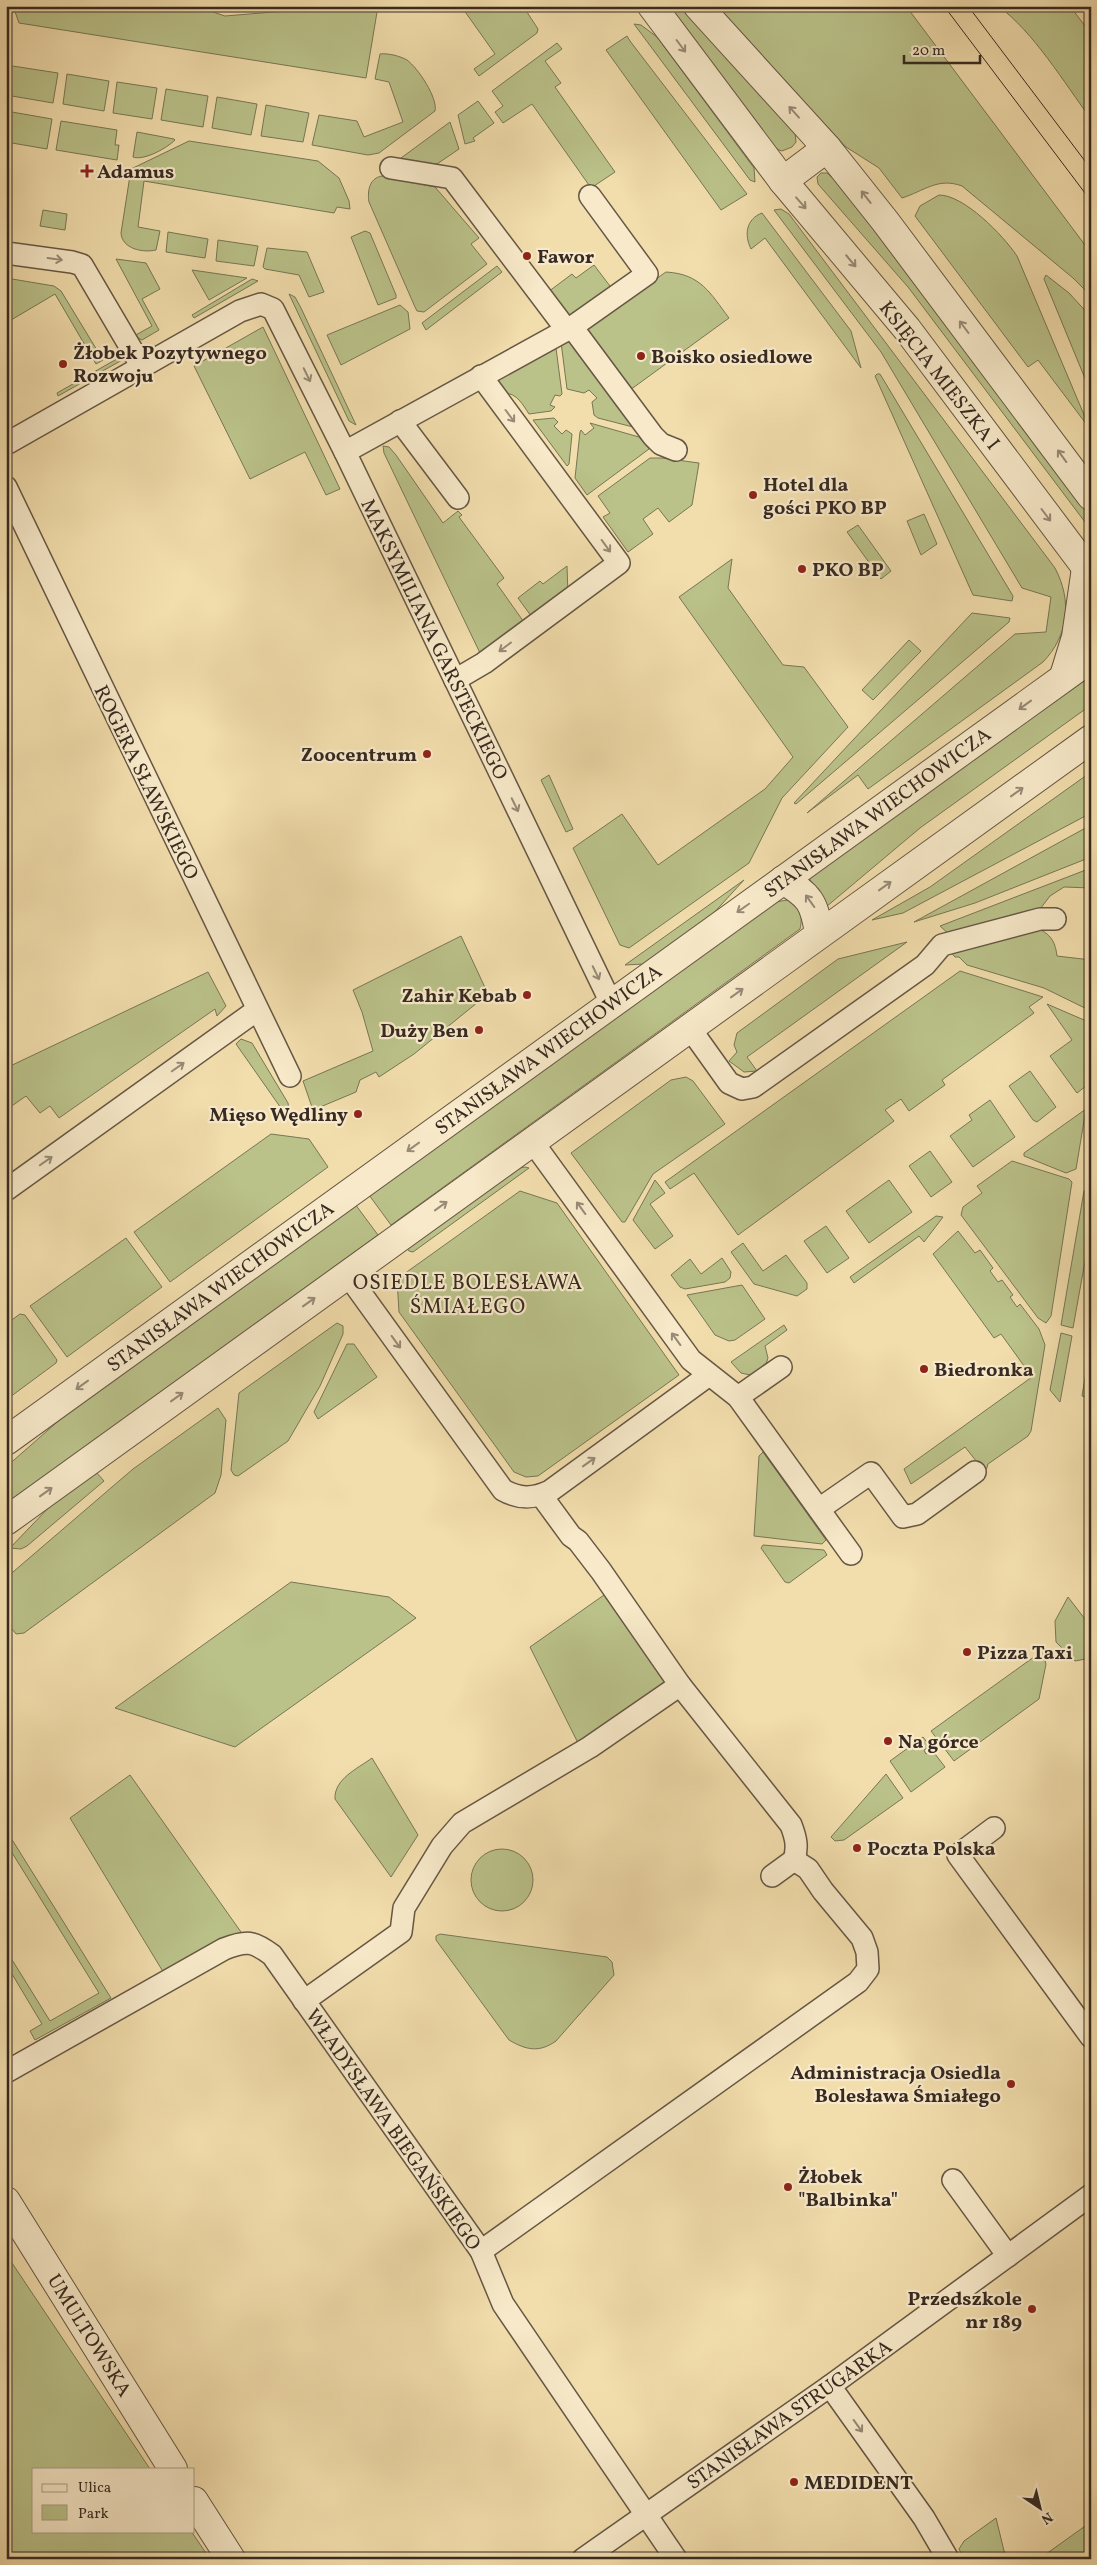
<svg xmlns="http://www.w3.org/2000/svg" width="1097" height="2565" font-family="Vollkorn,serif">
  <style>
    .green { fill: #bac189; stroke: #787656 }
    .lines { fill: none; stroke-linecap: round; stroke-linejoin: round }
    .minor-casing { stroke: #665744; stroke-width: 24 }
    .tertiary-casing { stroke: #665744; stroke-width: 30 }
    .minor { stroke: #f7e9c9; stroke-width: 21 }
    .tertiary { stroke: #f7e9c9; stroke-width: 28 }
    .tram { stroke: #372a22; stroke-width: 1 }
    .oneway { stroke: #978a76 }
    .poi-dot { fill: #8f2418; stroke: #f7e9c9; stroke-width: 2 }
    .labels { text-anchor: middle; stroke-width: 4.5; stroke-linejoin: round; paint-order: stroke }
    .poi-label { font-size: 20px; font-weight: bold; fill: #372a22; stroke: #f7e9c9; text-anchor: start }
    .street-label { font-size: 20px; fill: #372a22; stroke: #f7e9c9 }
    .neighbourhood-label { font-size: 21px; letter-spacing: 1px; fill: #372a22; stroke: #f7e9c9 }
  </style>
  <rect width="100%" height="100%" fill="#f2ddac"/>
  <filter id="stains"><feTurbulence type="fractalNoise" baseFrequency=".004" numOctaves="4"/><feColorMatrix values="0 0 0 0 .2 0 0 0 0 .09 0 0 0 0 .02 0 0 0 .5 -.17"/></filter>
  <radialGradient id="worn" r=".72"><stop offset=".6" stop-color="#630" stop-opacity="0"/><stop offset="1" stop-color="#630" stop-opacity=".3"/></radialGradient>
  <g class="green">
    <path d="M13,6H204L210,11L225,16L322,8L377,12L366,78L19,23Z"/>
    <path d="M461,6H523L538,29L537,33L479,76L474,69L495,54Z"/>
    <path d="M668,6H679L795,133L796,142L792,147L782,151L774,148Z"/>
    <path d="M717,6H906L1091,253V296L1073,278L962,186C938,177 924,191 902,198L879,168L846,147Z"/>
    <path d="M998,6H1070L1091,34V119C1065,84 1033,31 998,6Z"/>
    <path d="M634,24L641,25L657,37L754,168L755,182L750,180Z"/>
    <path d="M627,36L630,41L747,194L721,210L606,50Z"/>
    <path d="M557,43L562,49L545,61L561,83L555,87L615,172L591,188L532,104L503,123L495,112L503,106L492,91Z"/>
    <path d="M380,54C388,53 400,56 407,60C418,68 438,98 435,111L379,153L368,155L312,145L319,115L357,121L364,137L403,122L389,82L375,79Z"/>
    <path d="M6,65L58,73L53,103L6,95Z"/>
    <path d="M67,74L109,81L104,111L63,104Z"/>
    <path d="M117,82L157,88L152,119L113,113Z"/>
    <path d="M166,89L208,96L203,127L161,120Z"/>
    <path d="M217,97L257,104L251,135L212,128Z"/>
    <path d="M478,101L494,123L473,138L475,141L465,144L458,115Z"/>
    <path d="M266,105L309,113L303,142L261,136Z"/>
    <path d="M6,111L52,119L47,149L6,142Z"/>
    <path d="M61,121L117,130L115,145H119L117,160L56,150Z"/>
    <path d="M450,122L459,149L437,164L406,161L401,158Z"/>
    <path d="M137,132L174,139L175,140C167,148 144,161 133,157Z"/>
    <path d="M189,141L318,161L339,178L349,201L350,209L337,207L334,213L144,181L138,227L160,231L156,250C143,253 122,249 121,233L131,169Z"/>
    <path d="M821,173H827L843,187L1091,518V530L908,287L818,184L817,177Z"/>
    <path d="M383,176L435,187L479,238L471,244L487,264L424,312L417,311L415,307L369,202C367,190 370,177 383,176Z"/>
    <path d="M939,195C964,195 1003,235 1017,256L1090,429L1038,360L1028,367L915,216L920,206Z"/>
    <path d="M781,209L789,214L1055,568C1072,600 1069,635 1043,662L868,789L858,775L807,813L1015,634L1046,632L1051,597L1022,588L881,352L774,210Z"/>
    <path d="M43,210L67,214L65,230L40,226Z"/>
    <path d="M762,213L851,331L861,368L765,238L751,249C744,235 746,219 762,213Z"/>
    <path d="M365,231L370,233L396,295V298L378,305L351,237Z"/>
    <path d="M168,232L208,239L205,258L166,252Z"/>
    <path d="M218,240L258,246L254,266L216,261Z"/>
    <path d="M267,248L307,252L324,292L309,297L299,275L265,269L263,267Z"/>
    <path d="M116,259L146,263L160,289L142,299L159,330L142,340L134,336L152,326Z"/>
    <path d="M594,265L613,290L570,321L548,292L572,274L576,278Z"/>
    <path d="M497,266L502,272L426,330L422,323Z"/>
    <path d="M192,270L247,278L209,300Z"/>
    <path d="M666,272C701,274 710,293 729,318L630,390L585,328Z"/>
    <path d="M1046,275L1069,293L1091,317V393L1044,279Z"/>
    <path d="M6,278L54,286L61,291L103,360L96,364L55,294L6,323Z"/>
    <path d="M252,279L258,281L194,318L192,315Z"/>
    <path d="M289,294L295,297L301,308L356,425L349,421Z"/>
    <path d="M400,305L408,312L410,329L341,365L327,335Z"/>
    <path d="M263,327L340,489L326,495L305,452L250,479L194,366Z"/>
    <path d="M566,334L633,427L598,418L594,415L592,402L597,398L589,390L584,393L567,389L561,342Z"/>
    <path d="M556,348L562,394L560,396L555,395L550,405L555,407L551,411L529,414C523,405 517,393 504,393L492,381Z"/>
    <path d="M122,356L124,359L58,396L57,393Z"/>
    <path d="M877,374H880L1013,596L1012,601L973,595L875,376Z"/>
    <path d="M554,418L558,422L554,426L562,434L566,430L572,434L569,464L567,466L533,420Z"/>
    <path d="M590,423L639,437L649,449L587,495L575,478L580,432L581,430L585,435L594,428Z"/>
    <path d="M383,446L389,447L396,455L443,523L458,511L462,515L459,517L504,578L497,584L526,625L483,653H480L384,453Z"/>
    <path d="M650,458H662L699,463L692,505L669,522L658,508L643,519L653,534L628,552L603,517L610,513L598,496Z"/>
    <path d="M924,514L937,544L921,555L907,521Z"/>
    <path d="M858,525L891,571L881,579L847,532Z"/>
    <path d="M732,559L728,588L783,665L804,667L848,727L782,798L749,863L629,948L620,945L573,848L622,814L658,865L765,789L793,757L679,597Z"/>
    <path d="M567,566L568,595L534,620L518,598L540,581L543,584Z"/>
    <path d="M972,613L1010,618L1009,622L796,804L794,803Z"/>
    <path d="M909,640L921,651L873,700L862,690Z"/>
    <path d="M1091,676V705L920,828L826,907L809,878Z"/>
    <path d="M1091,772V813L903,913L872,920L930,887Z"/>
    <path d="M549,775L573,829L566,832L541,780Z"/>
    <path d="M1091,825V857L975,903L914,922Z"/>
    <path d="M1091,868V888L1064,887L1050,896L1037,913L951,936L940,926Z"/>
    <path d="M744,880L710,917L644,964L625,965Z"/>
    <path d="M787,900C801,903 803,916 800,929L391,1225L369,1195L776,902Z"/>
    <path d="M1033,926C1049,933 1055,939 1057,956L1091,960V1011L1044,988L967,965L959,957H955L947,948Z"/>
    <path d="M461,936L488,994L414,1054L379,1077L376,1072L360,1080L356,1092L313,1110L303,1081L373,1051L362,1012L353,990Z"/>
    <path d="M907,942L747,1057L757,1071L744,1072L729,1061L737,1052L734,1045L737,1033L838,959Z"/>
    <path d="M960,971L1043,997L1029,1007L1034,1013L942,1080L945,1085L909,1111L901,1099L885,1110L894,1121L738,1235L694,1173L670,1189L665,1182Z"/>
    <path d="M208,972L226,1006L217,1016L215,1009L59,1118L50,1106L40,1113L26,1096L6,1110V1068Z"/>
    <path d="M1047,1004L1091,1023V1082L1077,1093L1050,1056L1072,1040Z"/>
    <path d="M241,1039L252,1043L288,1103L289,1110L283,1111L236,1044Z"/>
    <path d="M1030,1071L1056,1107L1037,1122L1033,1120L1009,1086Z"/>
    <path d="M686,1077L693,1081L725,1124L653,1174L625,1222H622L571,1153L671,1080Z"/>
    <path d="M990,1100L1015,1137L973,1167L950,1136L972,1120L969,1115Z"/>
    <path d="M1086,1109L1076,1169L1066,1173L1024,1156V1153Z"/>
    <path d="M271,1134L309,1139L328,1167L170,1282L134,1232Z"/>
    <path d="M930,1151L952,1182L931,1197L909,1166Z"/>
    <path d="M1012,1161L1069,1179L1072,1182L1051,1316L1046,1323L1038,1318L961,1215L963,1207L982,1193L977,1186Z"/>
    <path d="M525,1167L529,1168L413,1252L409,1251L406,1247L519,1168Z"/>
    <path d="M655,1180L665,1193L650,1204L673,1236L655,1249L633,1220Z"/>
    <path d="M889,1180L912,1212L869,1243L846,1211Z"/>
    <path d="M1086,1190L1091,1191V1228L1073,1328L1061,1325L1084,1191Z"/>
    <path d="M520,1191L557,1203L679,1375L538,1476L526,1477L514,1472L399,1312L397,1279Z"/>
    <path d="M355,1204L378,1235L6,1504V1467L72,1409Z"/>
    <path d="M936,1216L943,1217L924,1242L919,1236L854,1283L850,1277Z"/>
    <path d="M826,1226L849,1258L827,1273L804,1241Z"/>
    <path d="M958,1231L975,1253L980,1250L993,1268L990,1271L998,1282L1002,1280L1013,1295L1010,1297L1017,1307L1020,1304L1039,1329L1045,1345L1031,1431L1028,1436L988,1464L983,1480L975,1486L977,1462L965,1447L911,1484L904,1469L1032,1377L1001,1334L994,1338L933,1254Z"/>
    <path d="M126,1238L162,1287L67,1357L30,1306Z"/>
    <path d="M743,1243L763,1271L786,1255L807,1283V1289L797,1296L754,1284L731,1252Z"/>
    <path d="M722,1258L731,1272L730,1278L725,1282L685,1289L680,1287L671,1275L690,1259L701,1274Z"/>
    <path d="M742,1285L765,1319L735,1340L729,1341L715,1335L687,1295Z"/>
    <path d="M20,1314L25,1315L57,1360L56,1363L6,1400V1324Z"/>
    <path d="M337,1323L343,1326V1334L320,1386L288,1441L238,1476L234,1475L231,1470L239,1393Z"/>
    <path d="M784,1325L787,1330L765,1346L768,1358L765,1367L750,1375L741,1373L731,1362Z"/>
    <path d="M1061,1333L1072,1336L1060,1402L1050,1390Z"/>
    <path d="M1091,1341V1398L1082,1396Z"/>
    <path d="M347,1344H354L377,1377L318,1419L314,1412Z"/>
    <path d="M218,1408L226,1420L221,1475L215,1493L24,1633L16,1634L6,1621V1578L133,1469Z"/>
    <path d="M763,1452L826,1540L822,1544L754,1536L759,1456Z"/>
    <path d="M96,1472L104,1481L27,1546L21,1549L10,1548L54,1502Z"/>
    <path d="M763,1545L824,1550L827,1555L789,1583L785,1582L761,1548Z"/>
    <path d="M291,1582L389,1597L416,1618L235,1747L115,1708Z"/>
    <path d="M604,1595L666,1682L578,1743L530,1647Z"/>
    <path d="M1068,1597L1091,1627V1658L1075,1661L1056,1642L1055,1621Z"/>
    <path d="M1045,1649L1052,1650L1049,1660L1045,1661L1046,1664L1039,1699L954,1761L931,1731Z"/>
    <path d="M923,1737L930,1746L924,1750L926,1754L932,1750L945,1767L911,1792L890,1761Z"/>
    <path d="M372,1758L418,1835L391,1877L335,1799C334,1779 357,1769 372,1758Z"/>
    <path d="M886,1774L903,1798L844,1840L835,1841L831,1837Z"/>
    <path d="M130,1775L241,1932L165,1975L70,1818Z"/>
    <path d="M6,1830L111,1998L35,2040L30,2031L42,2024L6,1964V1950L50,2021L99,1993L6,1843Z"/>
    <circle cx="502" cy="1880" r="31"/>
    <path d="M440,1934L607,1957L612,1962L614,1975L556,2041C539,2053 526,2050 509,2040L436,1940V1936Z"/>
    <path d="M6,2254L150,2469H34V2531H191L210,2559H6Z"/>
    <path d="M996,2518L1006,2559H964L959,2549L964,2541Z"/>
    <path d="M1088,2524L1091,2527V2559H1039Z"/>
  </g>
  <g class="lines">
    <defs>
      <g id="minor">
        <path d="M391,168L452,178L566,329"/>
        <path d="M6,253L72,262L82,265L142,367"/>
        <path d="M572,327L653,436L661,444L676,450"/>
        <path d="M400,421L458,498"/>
        <path d="M6,444L240,311L261,304L273,309L345,452L611,1003"/>
        <path d="M345,452L572,327L647,274L590,196"/>
        <path d="M6,487L290,1076"/>
        <path d="M455,680L484,663L619,563L481,376"/>
        <path d="M689,1027L729,1083L742,1089L753,1087L925,965L942,945L1040,919H1055"/>
        <path d="M532,1141L691,1360L738,1397L851,1554"/>
        <path d="M6,1190L257,1010"/>
        <path d="M347,1274L503,1490C519,1499 533,1499 550,1491L709,1375"/>
        <path d="M738,1397L781,1367"/>
        <path d="M541,1495L571,1536L578,1541L601,1571L680,1685L791,1825C796,1838 798,1847 794,1860L772,1876"/>
        <path d="M819,1509L871,1473L903,1517L917,1514L975,1472"/>
        <path d="M994,1828L958,1855L1091,2037"/>
        <path d="M304,2001L401,1932L404,1908L442,1846L462,1823L590,1747L680,1685"/>
        <path d="M6,2072L224,1949C247,1940 253,1941 272,1955L481,2251L503,2304L676,2559"/>
        <path d="M953,2180L1008,2256"/>
        <path d="M481,2251L858,1982L868,1969L867,1952L862,1938L823,1891L808,1869L794,1860"/>
        <path d="M830,2386L924,2518L948,2559"/>
        <path d="M583,2559L830,2386L1091,2195"/>
      </g>
      <g id="tertiary">
        <path d="M652,6L783,181L907,329L1091,574"/>
        <path d="M698,6L827,148L885,221L1091,496"/>
        <path d="M783,181L827,148"/>
        <path d="M1064,676L1076,637L1086,568"/>
        <path d="M783,880C810,896 814,902 819,933"/>
        <path d="M6,1441L1091,658"/>
        <path d="M6,1521L1091,739"/>
        <path d="M6,2201L173,2469"/>
        <path d="M194,2501L231,2559"/>
      </g>
    </defs>
    <use href="#minor" class="minor-casing"/>
    <use href="#tertiary" class="tertiary-casing"/>
    <use href="#minor" class="minor"/>
    <use href="#tertiary" class="tertiary"/>
    <g class="tram">
      <path d="M944,6L1091,201"/>
      <path d="M968,6L1091,169"/>
    </g>
  </g>
  <defs><path id="oneway-shaft" d="M-6 0H5M1.5-3L5.5 0L1.5 3" fill="none" stroke-width="1.6" stroke-linecap="round" stroke-linejoin="round" transform="scale(1.25)"/></defs>
  <g class="oneway">
    <use href="#oneway-shaft" transform="translate(681 46) rotate(53)"/>
    <use href="#oneway-shaft" transform="translate(794 112) rotate(-132)"/>
    <use href="#oneway-shaft" transform="translate(866 197) rotate(-128)"/>
    <use href="#oneway-shaft" transform="translate(801 203) rotate(49)"/>
    <use href="#oneway-shaft" transform="translate(55 259) rotate(8)"/>
    <use href="#oneway-shaft" transform="translate(851 261) rotate(50)"/>
    <use href="#oneway-shaft" transform="translate(964 327) rotate(-127)"/>
    <use href="#oneway-shaft" transform="translate(307 375) rotate(64)"/>
    <use href="#oneway-shaft" transform="translate(510 416) rotate(53)"/>
    <use href="#oneway-shaft" transform="translate(1062 456) rotate(-126)"/>
    <use href="#oneway-shaft" transform="translate(1046 515) rotate(53)"/>
    <use href="#oneway-shaft" transform="translate(606 546) rotate(54)"/>
    <use href="#oneway-shaft" transform="translate(505 647) rotate(143)"/>
    <use href="#oneway-shaft" transform="translate(1025 705) rotate(144)"/>
    <use href="#oneway-shaft" transform="translate(1017 792) rotate(-36)"/>
    <use href="#oneway-shaft" transform="translate(515 805) rotate(64)"/>
    <use href="#oneway-shaft" transform="translate(885 886) rotate(-36)"/>
    <use href="#oneway-shaft" transform="translate(810 901) rotate(-126)"/>
    <use href="#oneway-shaft" transform="translate(743 908) rotate(145)"/>
    <use href="#oneway-shaft" transform="translate(596 973) rotate(64)"/>
    <use href="#oneway-shaft" transform="translate(737 993) rotate(-36)"/>
    <use href="#oneway-shaft" transform="translate(178 1067) rotate(-35)"/>
    <use href="#oneway-shaft" transform="translate(413 1147) rotate(144)"/>
    <use href="#oneway-shaft" transform="translate(46 1161) rotate(-35)"/>
    <use href="#oneway-shaft" transform="translate(441 1206) rotate(-36)"/>
    <use href="#oneway-shaft" transform="translate(581 1208) rotate(-126)"/>
    <use href="#oneway-shaft" transform="translate(309 1302) rotate(-36)"/>
    <use href="#oneway-shaft" transform="translate(676 1339) rotate(-126)"/>
    <use href="#oneway-shaft" transform="translate(396 1342) rotate(54)"/>
    <use href="#oneway-shaft" transform="translate(82 1385) rotate(144)"/>
    <use href="#oneway-shaft" transform="translate(177 1397) rotate(-36)"/>
    <use href="#oneway-shaft" transform="translate(589 1462) rotate(-36)"/>
    <use href="#oneway-shaft" transform="translate(46 1492) rotate(-36)"/>
    <use href="#oneway-shaft" transform="translate(858 2426) rotate(54)"/>
  </g>
  <g class="poi-dot">
    <path d="M84.5 163.5h5v5h5v5h-5v5h-5v-5h-5v-5h5z"/>
    <circle cx="527" cy="256" r="5"/>
    <circle cx="641" cy="356" r="5"/>
    <circle cx="63" cy="364" r="5"/>
    <circle cx="753" cy="495" r="5"/>
    <circle cx="802" cy="569" r="5"/>
    <circle cx="427" cy="754" r="5"/>
    <circle cx="527" cy="995" r="5"/>
    <circle cx="479" cy="1030" r="5"/>
    <circle cx="358" cy="1114" r="5"/>
    <circle cx="924" cy="1369" r="5"/>
    <circle cx="967" cy="1652" r="5"/>
    <circle cx="888" cy="1741" r="5"/>
    <circle cx="857" cy="1848" r="5"/>
    <circle cx="1011" cy="2084" r="5"/>
    <circle cx="788" cy="2187" r="5"/>
    <circle cx="1032" cy="2309" r="5"/>
    <circle cx="794" cy="2482" r="5"/>
  </g>
  <g class="labels">
    <g class="poi-label">
      <text x="97" y="178">Adamus</text>
      <text x="537" y="263">Fawor</text>
      <text x="73" y="359">Żłobek Pozytywnego<tspan x="73" dy="23">Rozwoju</tspan></text>
      <text x="651" y="363">Boisko osiedlowe</text>
      <text x="763" y="491">Hotel dla<tspan x="763" dy="23">gości PKO BP</tspan></text>
      <text x="812" y="576">PKO BP</text>
      <text x="417" y="761" text-anchor="end">Zoocentrum</text>
      <text x="517" y="1002" text-anchor="end">Zahir Kebab</text>
      <text x="469" y="1037" text-anchor="end">Duży Ben</text>
      <text x="348" y="1121" text-anchor="end">Mięso Wędliny</text>
      <text x="934" y="1376">Biedronka</text>
      <text x="977" y="1659">Pizza Taxi</text>
      <text x="898" y="1748">Na górce</text>
      <text x="867" y="1855">Poczta Polska</text>
      <text x="1001" y="2079" text-anchor="end">Administracja Osiedla<tspan x="1001" dy="23">Bolesława Śmiałego</tspan></text>
      <text x="798" y="2183">Żłobek<tspan x="798" dy="23">"Balbinka"</tspan></text>
      <text x="1022" y="2305" text-anchor="end">Przedszkole<tspan x="1022" dy="23">nr 189</tspan></text>
      <text x="804" y="2489">MEDIDENT</text>
    </g>
    <g class="street-label">
      <text transform="translate(940 375) rotate(52)" y="7">KSIĘCIA MIESZKA I</text>
      <text transform="translate(435 639) rotate(64)" y="7">MAKSYMILIANA GARSTECKIEGO</text>
      <text transform="translate(147 782) rotate(64)" y="7">ROGERA SŁAWSKIEGO</text>
      <text transform="translate(877 812) rotate(-36)" y="7">STANISŁAWA WIECHOWICZA</text>
      <text transform="translate(548 1049) rotate(-36)" y="7">STANISŁAWA WIECHOWICZA</text>
      <text transform="translate(220 1286) rotate(-36)" y="7">STANISŁAWA WIECHOWICZA</text>
      <text transform="translate(394 2129) rotate(55)" y="7">WŁADYSŁAWA BIEGAŃSKIEGO</text>
      <text transform="translate(90 2335) rotate(58)" y="7">UMULTOWSKA</text>
      <text transform="translate(789 2414) rotate(-35)" y="7">STANISŁAWA STRUGARKA</text>
    </g>
    <g class="neighbourhood-label">
      <text x="468" y="1289">OSIEDLE BOLESŁAWA<tspan x="468" dy="24">ŚMIAŁEGO</tspan></text>
    </g>
  </g>
  <rect width="1097" height="2565" fill="none" stroke="#f2ddac" stroke-width="25"/>
  <rect x="8" y="8" width="1082" height="2550" fill="none" stroke="#372a22" stroke-width="2.5"/>
  <rect x="12" y="12" width="1072" height="2540" fill="none" stroke="#372a22"/>
  <rect x="32" y="2468" width="162" height="65" fill="#f7e9c9" stroke="#aa9d86"/>
  <rect x="42" y="2484" width="25" height="8" fill="#f7e9c9" stroke="#aa9d86"/>
  <text x="78" y="2492" font-size="15" fill="#372a22">Ulica</text>
  <rect x="42" y="2505" width="25" height="15" fill="#bac189" stroke="#aa9d86"/>
  <text x="78" y="2518" font-size="15" fill="#372a22">Park</text>
  <g transform="translate(1040 2508) rotate(145)" stroke="#f7e9c9" stroke-width="4" paint-order="stroke">
  <path d="M0-4L9 19L0 12L-9 19Z" fill="#372a22"/>
  <text y="-8" font-size="14" font-weight="bold" text-anchor="middle" fill="#372a22">N</text>
  </g>
  <path d="M904 55v8h76v-8" fill="none" stroke="#372a22" stroke-width="2.5"/>
  <text x="912" y="55" font-size="15" fill="#372a22" stroke="#f7e9c9" stroke-width="4" paint-order="stroke">20 m</text>
  <rect width="100%" height="100%" filter="url(#stains)"/>
  <rect width="100%" height="100%" fill="url(#worn)"/>
</svg>
